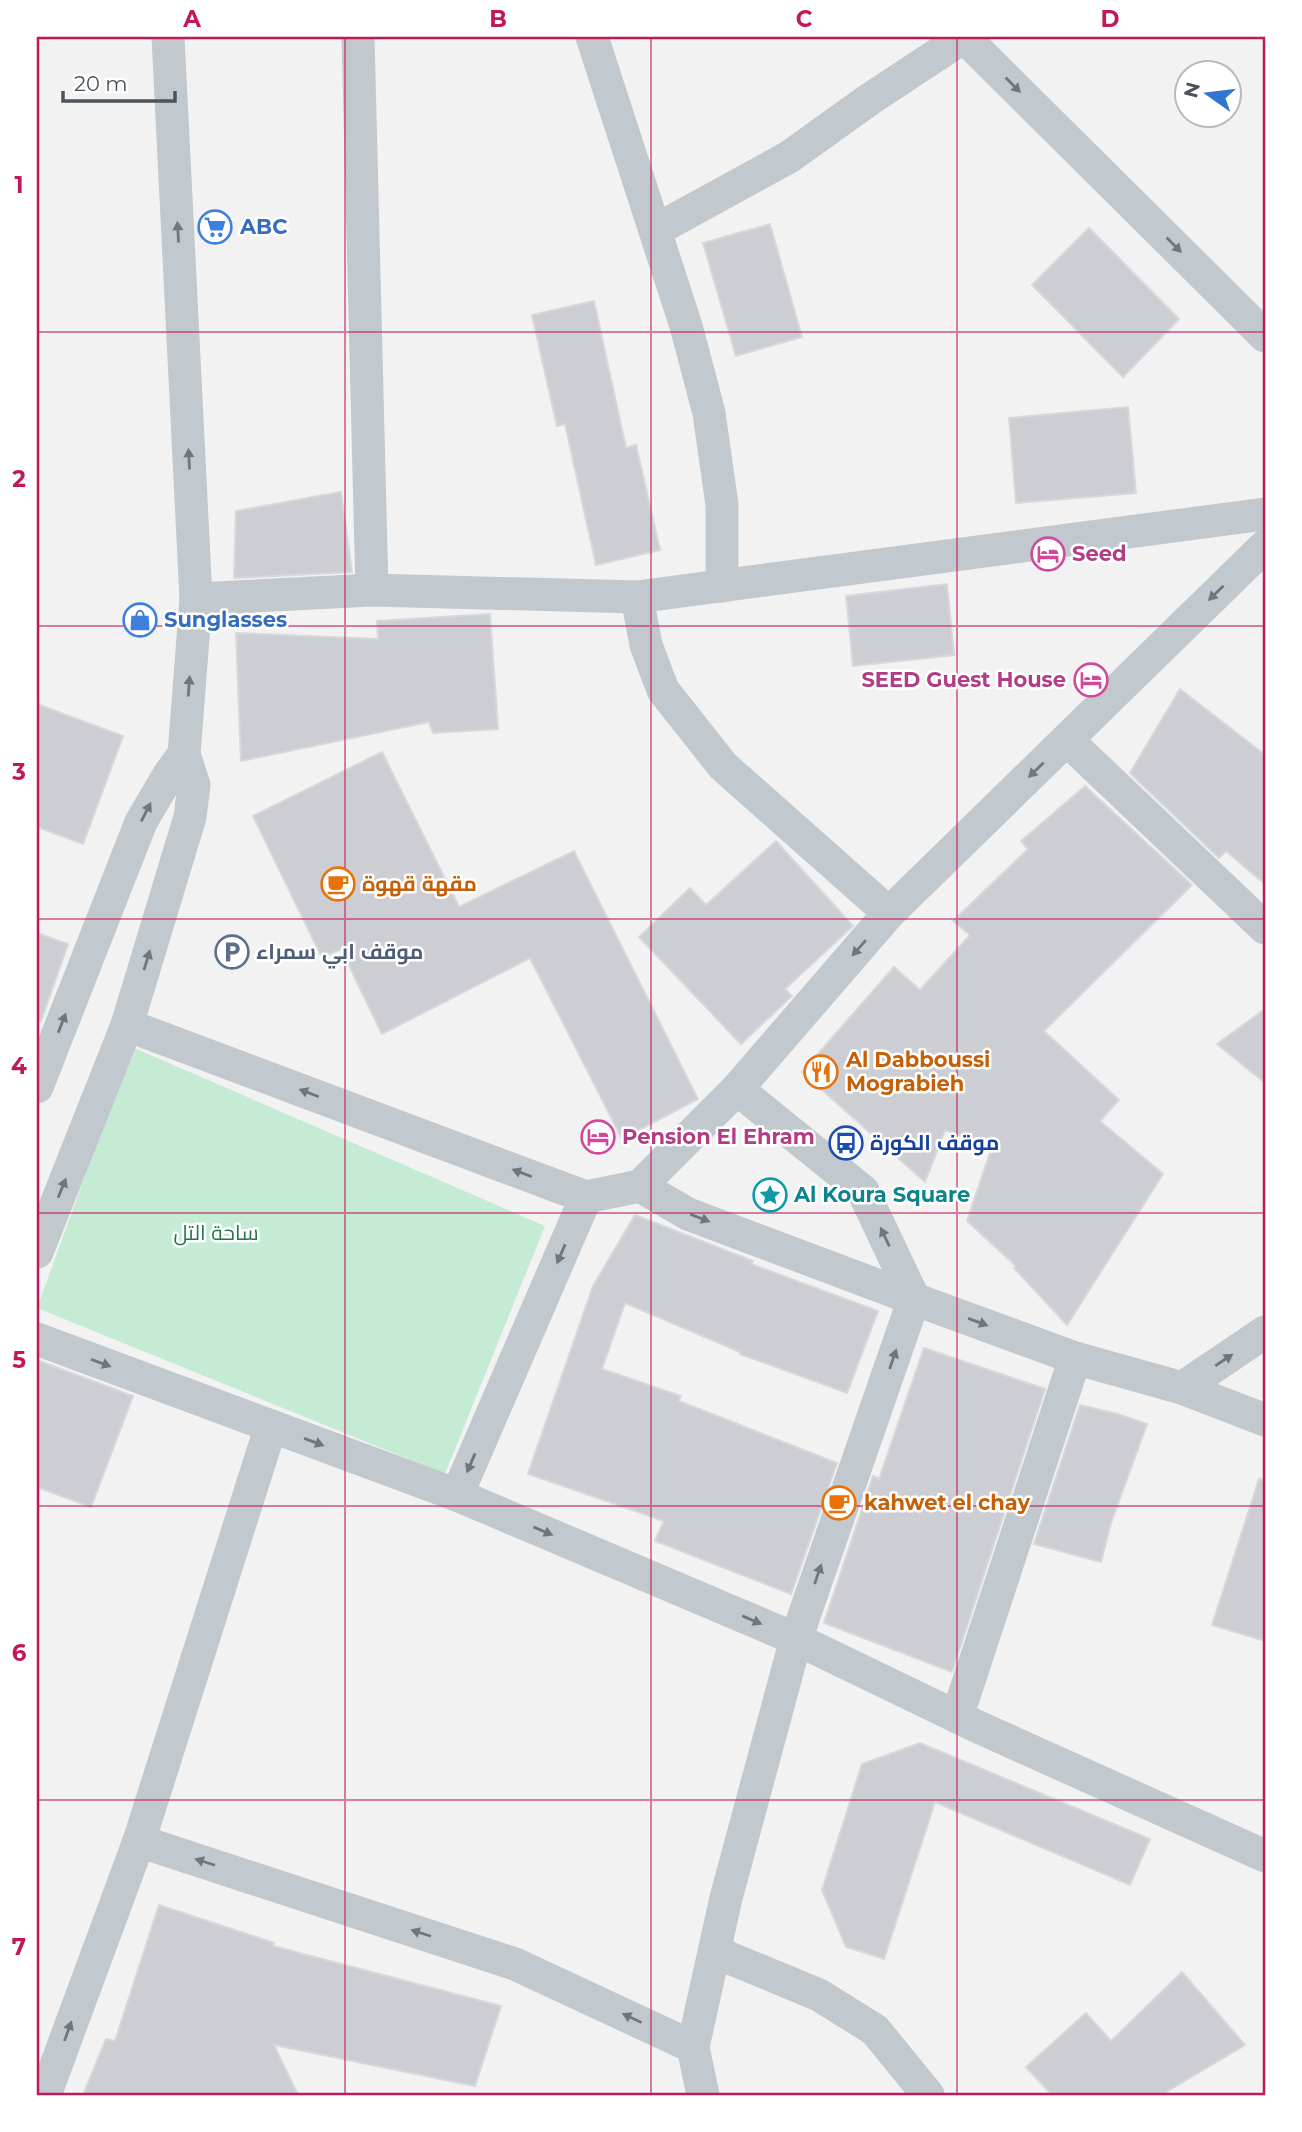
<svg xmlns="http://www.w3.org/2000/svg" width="1302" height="2132" font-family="Montserrat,Cairo,sans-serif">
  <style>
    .green { fill: #c6ebd5 }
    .building { fill: #ccced3; stroke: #d6d8dc; stroke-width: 2 }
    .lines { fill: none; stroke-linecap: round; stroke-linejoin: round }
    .minor { stroke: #c1c9ce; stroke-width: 33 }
    .oneway { fill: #6e777f }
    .grid { fill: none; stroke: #c2185b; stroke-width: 2; stroke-opacity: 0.55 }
    .labels { text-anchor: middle; stroke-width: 5; stroke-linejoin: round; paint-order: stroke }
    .shop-label { font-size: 21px; font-weight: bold; fill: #366cbe; stroke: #fff; text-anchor: start }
    .hotel-label { font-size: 21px; font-weight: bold; fill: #b23c85; stroke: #fff; text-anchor: start }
    .food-label { font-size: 21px; font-weight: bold; fill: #c56008; stroke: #fff; text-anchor: start }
    .service-label { font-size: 21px; font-weight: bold; fill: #4e5e75; stroke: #fff; text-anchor: start }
    .transit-label { font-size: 21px; font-weight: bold; fill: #164399; stroke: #fff; text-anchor: start }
    .culture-label { font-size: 21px; font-weight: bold; fill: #0d838f; stroke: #fff; text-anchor: start }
    .park-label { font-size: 21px; fill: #24774d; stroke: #fff }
    .neatline { fill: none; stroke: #c2185b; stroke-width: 2.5 }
    .grid-label { font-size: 23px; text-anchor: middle; font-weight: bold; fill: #c2185b }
  </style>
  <rect width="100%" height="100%" fill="#f3f2f2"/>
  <path class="green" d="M132,1047L545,1226L445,1474L37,1308Z"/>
  <g class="building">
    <path d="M770,224L802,337L736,356L703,243Z"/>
    <path d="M1089,228L1179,319L1123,377L1032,285Z"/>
    <path d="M594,301L626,448L636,445L660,550L596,565L565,424L557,426L532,315Z"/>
    <path d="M1128,407L1136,493L1016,503L1009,418Z"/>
    <path d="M341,492L352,572L234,578L236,511Z"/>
    <path d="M947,584L954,655L853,666L846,596Z"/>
    <path d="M490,614L498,729L433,733L429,722L241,761L236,633L378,639L377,621Z"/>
    <path d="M1180,689L1265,755V884L1226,851L1219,858L1130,773Z"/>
    <path d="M37,704L123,736L83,844L37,827Z"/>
    <path d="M382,752L459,907L574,851L698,1099L622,1139L530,958L382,1034L341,949L322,958L253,816Z"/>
    <path d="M1085,786L1192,885L1044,1031L1119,1100L1100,1121L1163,1174L1067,1325L1014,1268L1016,1266L967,1221L992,1147L945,1130L925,1182L802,1072L894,967L920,990L970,935L953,921L1028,849L1021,841Z"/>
    <path d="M776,841L853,926L785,989L792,996L741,1044L639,937L690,888L706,905Z"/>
    <path d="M37,933L68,944L41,1021H37Z"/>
    <path d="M1265,1009V1083L1217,1044Z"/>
    <path d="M635,1215L753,1261L751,1264L878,1311L847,1393L740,1354V1352L625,1303L602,1369L681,1396L679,1401L837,1463L791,1594L655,1541L664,1521L528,1474L593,1286Z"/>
    <path d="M924,1348L1045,1389L952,1672L824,1623L873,1476L879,1479Z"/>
    <path d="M37,1360L133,1396L91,1507L37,1487Z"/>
    <path d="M1080,1405L1118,1414L1147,1424L1111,1523L1101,1562L1034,1544Z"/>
    <path d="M1259,1479L1265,1480V1641L1212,1625Z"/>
    <path d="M920,1743L1150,1839L1130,1885L935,1802L884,1959L846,1947L822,1890L862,1764Z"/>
    <path d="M159,1905L274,1943L273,1946L501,2006L475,2086L274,2045L298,2095H83L106,2039L115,2041Z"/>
    <path d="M1182,1972L1245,2045L1161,2095H1052L1026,2067L1086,2013L1111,2041Z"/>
  </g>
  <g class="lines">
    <g class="minor">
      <path d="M358,37L372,590"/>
      <path d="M592,37L686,326L709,413L722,505V586"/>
      <path d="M964,37L1265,336"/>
      <path d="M656,230L789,157L870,99L964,37"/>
      <path d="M637,597L646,645L663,690L723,766L889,913"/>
      <path d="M196,599L372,590L637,597L1265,514"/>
      <path d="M1067,740L1265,928"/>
      <path d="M127,1025L586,1197"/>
      <path d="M37,1087L141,822L168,776L184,754"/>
      <path d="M640,1186L688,1214L914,1299L1075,1358L1182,1388L1265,1420"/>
      <path d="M37,1252L127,1025L190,817L194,785L184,754L196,599L168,37"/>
      <path d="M37,1339L457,1495L796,1639L976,1726L1265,1856"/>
      <path d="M1182,1388L1265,1332"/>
      <path d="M457,1495L586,1197L640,1186L737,1089L889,913L1265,546"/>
      <path d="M957,1717L1075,1358"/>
      <path d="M139,1841L515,1964L693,2047"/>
      <path d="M715,1952L819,1995L875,2030L928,2095"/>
      <path d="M45,2095L139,1841L271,1426"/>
      <path d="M703,2095L693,2047L726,1898L796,1639L914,1299L863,1191L737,1089"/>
    </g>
  </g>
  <defs><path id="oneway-solid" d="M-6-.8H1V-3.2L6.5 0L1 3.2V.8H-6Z" transform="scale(1.75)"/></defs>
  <g class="oneway">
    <use href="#oneway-solid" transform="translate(1013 85) rotate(45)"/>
    <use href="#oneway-solid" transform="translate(178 232) rotate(-93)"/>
    <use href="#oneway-solid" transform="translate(1174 245) rotate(45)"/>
    <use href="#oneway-solid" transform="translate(189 459) rotate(-93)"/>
    <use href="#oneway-solid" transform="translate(1216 593) rotate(136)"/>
    <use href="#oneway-solid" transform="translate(189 686) rotate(-86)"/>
    <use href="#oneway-solid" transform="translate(1036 770) rotate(136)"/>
    <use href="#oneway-solid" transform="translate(146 812) rotate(-63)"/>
    <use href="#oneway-solid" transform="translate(859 948) rotate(131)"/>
    <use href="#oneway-solid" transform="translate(147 960) rotate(-73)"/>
    <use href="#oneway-solid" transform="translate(62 1023) rotate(-69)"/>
    <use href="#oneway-solid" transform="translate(309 1093) rotate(-159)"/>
    <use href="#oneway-solid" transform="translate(522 1173) rotate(-159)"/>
    <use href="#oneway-solid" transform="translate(62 1188) rotate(-68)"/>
    <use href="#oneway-solid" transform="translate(700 1218) rotate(21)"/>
    <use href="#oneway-solid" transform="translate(885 1237) rotate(-115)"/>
    <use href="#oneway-solid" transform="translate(561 1254) rotate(113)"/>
    <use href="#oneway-solid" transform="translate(978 1322) rotate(20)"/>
    <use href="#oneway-solid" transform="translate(893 1359) rotate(-71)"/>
    <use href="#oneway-solid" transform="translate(1224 1360) rotate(-34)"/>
    <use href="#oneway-solid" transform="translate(101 1363) rotate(20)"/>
    <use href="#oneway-solid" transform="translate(314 1442) rotate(20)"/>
    <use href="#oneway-solid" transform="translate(471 1463) rotate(113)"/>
    <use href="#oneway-solid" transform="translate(543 1531) rotate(23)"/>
    <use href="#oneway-solid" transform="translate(818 1574) rotate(-71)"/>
    <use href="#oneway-solid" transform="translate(752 1620) rotate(23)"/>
    <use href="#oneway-solid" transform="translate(205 1862) rotate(-162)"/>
    <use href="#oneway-solid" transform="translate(421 1933) rotate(-162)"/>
    <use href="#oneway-solid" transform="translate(632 2018) rotate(-155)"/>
    <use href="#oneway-solid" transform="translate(68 2031) rotate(-70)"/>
  </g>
  <path class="grid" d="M345,37V2095M651,37V2095M957,37V2095M37,332H1265M37,626H1265M37,919H1265M37,1213H1265M37,1506H1265M37,1800H1265"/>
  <defs>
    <symbol id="supermarket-ring" viewBox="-11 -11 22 22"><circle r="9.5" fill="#fff" stroke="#3f7fe0" stroke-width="1.5"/><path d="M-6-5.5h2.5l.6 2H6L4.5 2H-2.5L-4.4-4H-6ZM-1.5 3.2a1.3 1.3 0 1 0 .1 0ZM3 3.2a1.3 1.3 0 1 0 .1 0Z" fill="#3f7fe0"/></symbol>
    <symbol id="hotel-ring" viewBox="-11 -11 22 22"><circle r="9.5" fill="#fff" stroke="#d1479c" stroke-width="1.5"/><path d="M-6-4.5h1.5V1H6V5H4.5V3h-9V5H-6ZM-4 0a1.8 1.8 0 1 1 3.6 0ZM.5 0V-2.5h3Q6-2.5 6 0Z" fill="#d1479c"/></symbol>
    <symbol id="shop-ring" viewBox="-11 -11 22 22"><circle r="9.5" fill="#fff" stroke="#3f7fe0" stroke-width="1.5"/><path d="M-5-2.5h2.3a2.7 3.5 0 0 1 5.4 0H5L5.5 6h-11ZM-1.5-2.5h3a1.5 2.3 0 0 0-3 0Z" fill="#3f7fe0"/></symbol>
    <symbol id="cafe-ring" viewBox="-11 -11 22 22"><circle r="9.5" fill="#fff" stroke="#e8710a" stroke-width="1.5"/><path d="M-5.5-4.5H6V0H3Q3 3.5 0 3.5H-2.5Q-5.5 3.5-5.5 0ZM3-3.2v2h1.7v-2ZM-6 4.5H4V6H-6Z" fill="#e8710a"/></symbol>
    <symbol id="parking-ring" viewBox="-11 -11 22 22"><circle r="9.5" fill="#fff" stroke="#5c6f8a" stroke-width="1.5"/><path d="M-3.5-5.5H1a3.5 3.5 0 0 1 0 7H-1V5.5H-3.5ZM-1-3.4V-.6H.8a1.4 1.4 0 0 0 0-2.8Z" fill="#5c6f8a"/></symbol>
    <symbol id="restaurant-ring" viewBox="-11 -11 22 22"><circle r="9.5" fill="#fff" stroke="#e8710a" stroke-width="1.5"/><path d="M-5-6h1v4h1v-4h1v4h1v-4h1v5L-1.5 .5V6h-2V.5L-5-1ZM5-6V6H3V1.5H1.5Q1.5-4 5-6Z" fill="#e8710a"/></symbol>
    <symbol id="bus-ring" viewBox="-11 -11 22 22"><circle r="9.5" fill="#fff" stroke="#1a4fb4" stroke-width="1.5"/><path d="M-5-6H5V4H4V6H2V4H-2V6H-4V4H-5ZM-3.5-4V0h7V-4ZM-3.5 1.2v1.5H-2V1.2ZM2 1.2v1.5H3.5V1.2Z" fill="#1a4fb4"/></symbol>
    <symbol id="sight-ring" viewBox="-11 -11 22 22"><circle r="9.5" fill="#fff" stroke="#0f9aa8" stroke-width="1.5"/><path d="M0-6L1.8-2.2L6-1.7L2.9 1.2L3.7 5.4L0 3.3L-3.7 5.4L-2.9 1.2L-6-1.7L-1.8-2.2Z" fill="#0f9aa8"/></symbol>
  </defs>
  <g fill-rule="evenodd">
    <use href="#supermarket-ring" x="196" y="208" width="38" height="38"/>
    <use href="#hotel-ring" x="1029" y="535" width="38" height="38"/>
    <use href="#shop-ring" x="121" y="601" width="38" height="38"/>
    <use href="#hotel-ring" x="1072" y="661" width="38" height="38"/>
    <use href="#cafe-ring" x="319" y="865" width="38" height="38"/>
    <use href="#parking-ring" x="213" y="933" width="38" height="38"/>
    <use href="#restaurant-ring" x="802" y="1053" width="38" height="38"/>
    <use href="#hotel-ring" x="579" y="1118" width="38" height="38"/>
    <use href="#bus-ring" x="827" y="1124" width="38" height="38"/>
    <use href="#sight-ring" x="751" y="1176" width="38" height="38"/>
    <use href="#cafe-ring" x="820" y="1484" width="38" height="38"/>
  </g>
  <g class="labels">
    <g class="shop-label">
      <text x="240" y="234">ABC</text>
      <text x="164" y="627">Sunglasses</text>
    </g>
    <g class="hotel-label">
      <text x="1072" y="561">Seed</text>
      <text x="1066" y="687" text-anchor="end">SEED Guest House</text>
      <text x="622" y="1144">Pension El Ehram</text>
    </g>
    <g class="food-label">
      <text x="362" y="891">مقهة قهوة</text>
      <text x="846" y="1067">Al Dabboussi<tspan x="846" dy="24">Mograbieh</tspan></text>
      <text x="864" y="1510">kahwet el chay</text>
    </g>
    <g class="service-label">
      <text x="256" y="959">موقف ابي سمراء</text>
    </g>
    <g class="transit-label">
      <text x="870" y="1150">موقف الكورة</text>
    </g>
    <g class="culture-label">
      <text x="794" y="1202">Al Koura Square</text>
    </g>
    <g class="park-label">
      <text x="216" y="1240">ساحة التل</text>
    </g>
  </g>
  <rect width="1302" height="2132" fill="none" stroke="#ffffff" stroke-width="77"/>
  <g transform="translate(1208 94) rotate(284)"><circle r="33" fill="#ffffff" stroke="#b7bbbe" stroke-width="2"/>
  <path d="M0-5L12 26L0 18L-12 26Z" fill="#3075cf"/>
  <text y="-10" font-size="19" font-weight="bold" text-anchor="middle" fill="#4b545d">N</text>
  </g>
  <path d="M63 91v10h112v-10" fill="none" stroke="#4b545d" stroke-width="3.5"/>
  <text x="74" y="91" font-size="21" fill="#4b545d" stroke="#ffffff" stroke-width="5" paint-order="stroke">20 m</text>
  <rect x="38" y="38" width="1226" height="2056" class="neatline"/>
  <g class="grid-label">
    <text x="192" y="27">A</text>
    <text x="498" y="27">B</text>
    <text x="804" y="27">C</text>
    <text x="1110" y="27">D</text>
    <text x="19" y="193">1</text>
    <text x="19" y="487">2</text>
    <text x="19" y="780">3</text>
    <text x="19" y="1074">4</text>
    <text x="19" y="1368">5</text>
    <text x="19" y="1661">6</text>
    <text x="19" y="1955">7</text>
  </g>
</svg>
